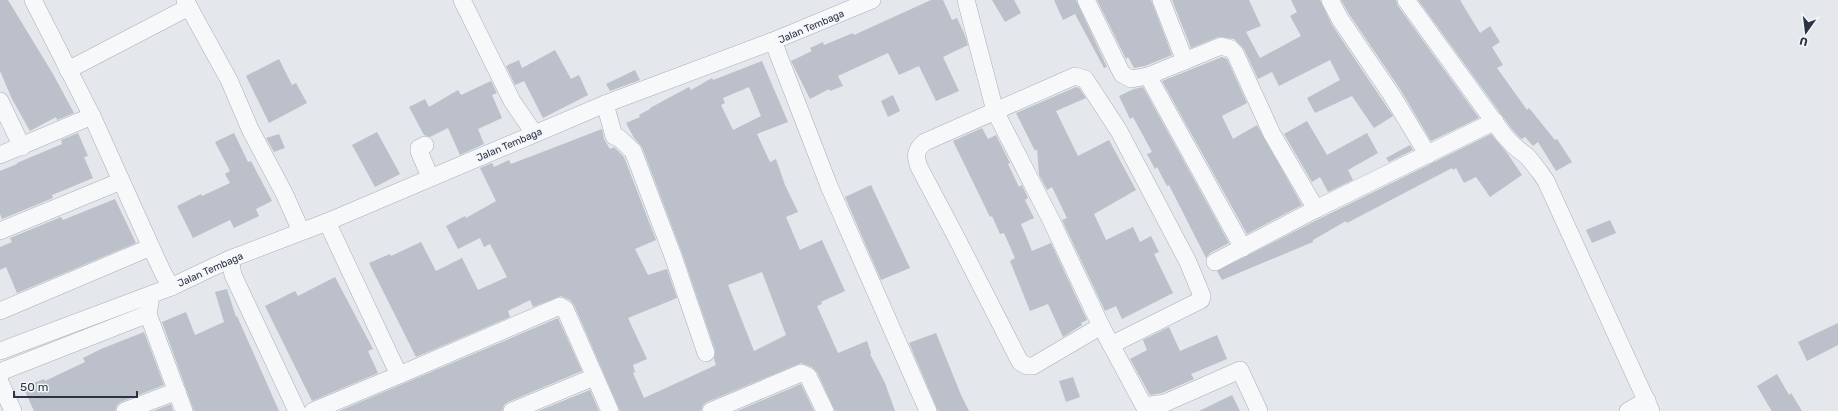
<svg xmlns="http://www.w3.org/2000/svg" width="1838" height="411" font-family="Rubik,sans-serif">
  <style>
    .building { fill: #bbc0ca; fill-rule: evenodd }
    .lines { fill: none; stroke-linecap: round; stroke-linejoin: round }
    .minor-casing { stroke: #a9aeb7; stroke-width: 18 }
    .minor { stroke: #f7f8fa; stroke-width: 17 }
    .labels { text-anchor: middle; stroke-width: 3; stroke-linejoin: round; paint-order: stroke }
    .street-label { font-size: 10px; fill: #2b3445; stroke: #f4f6f9 }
  </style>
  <rect width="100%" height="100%" fill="#e4e7ec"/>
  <g class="building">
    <path d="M0,0H8L53,74L74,113L57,120L56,117L30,131L12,99L0,71Z"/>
    <path d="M931,0H943L952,20L957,18L964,33L968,45L943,57L959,91L936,101L919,66L899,75L888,53L838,76L843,86L830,91L829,89L810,99L791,61L812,51L810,48L823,42L824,45L853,33L854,35Z"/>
    <path d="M992,0H1014L1021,13L1005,22Z"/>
    <path d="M1054,0H1076L1107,67L1104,68L1075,14L1063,20Z"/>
    <path d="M1097,0H1151L1172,55L1145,66L1134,68L1128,57L1126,59Z"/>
    <path d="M1172,0H1249L1261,26L1246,32L1260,58L1301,36L1290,16L1297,12L1291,0H1320L1332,25L1393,116L1374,128L1352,96L1315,113L1307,98L1340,80L1330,60L1279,86L1272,72L1258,79L1244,49L1234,39L1218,37L1191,48Z"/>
    <path d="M1341,0H1396L1398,6L1479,118L1431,141L1400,89L1349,14Z"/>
    <path d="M1418,0H1460L1480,33L1490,26L1500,42L1492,47L1503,65L1497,68L1527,110L1529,108L1555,140L1557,139L1572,162L1556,171L1538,142L1533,146L1525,137L1522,139L1520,138L1511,128Z"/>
    <path d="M555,50L571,79L579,75L588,95L543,118L524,81L515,85L506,66L519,60L522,68Z"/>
    <path d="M1222,57L1227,59L1247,103L1222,116L1233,139L1257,125L1302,205L1247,234L1162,81Z"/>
    <path d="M279,59L292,85L296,83L307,103L269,123L246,76Z"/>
    <path d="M762,61L788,122L757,134L770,162L776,159L785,185L798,212L786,217L800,250L822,240L845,291L821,302L822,304L817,306L838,353L867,341L871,353L870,354L885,383L895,411H835L817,372L812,367L801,363L707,402L703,405L701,411H620L574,305L570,300L561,296L533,307L530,300L508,311L510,317L416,357L369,263L390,254L391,256L421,242L436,271L462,258L478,290L507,277L490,244L484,247L480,238L458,249L446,226L465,216L466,218L496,201L480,168L492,163L494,167L509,160L511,164L602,129L604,139L610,149L614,147L624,157L656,240L635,249L648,275L667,269L677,298L628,318L647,359L633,365L635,372L633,373L644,398L716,365L714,359L715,350L682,253L642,147L634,138L626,123L640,117L639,115L650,109V108L689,87L691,90L712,78L713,80ZM749,87L761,116L733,130L721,105L725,103L723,98ZM762,272L786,335L754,351L728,285Z"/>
    <path d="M635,70L640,80L610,91L606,84Z"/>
    <path d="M491,81L497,93L492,95L502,118L478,129L484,144L460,155L448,128L430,137L424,135L409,107L425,99L429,107L458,90L461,95Z"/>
    <path d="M1076,87L1079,88L1086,98L1056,111L1078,156L1109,140L1136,190L1094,214L1106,240L1133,227L1140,242L1151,236L1159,252L1154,254L1173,293L1122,319L1116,306L1105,311L1062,220L1067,218L1052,187L1047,190L1039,175L1037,149L1035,151L1016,113Z"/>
    <path d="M1143,87L1229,243L1210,253L1206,258L1169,185L1167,186L1157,167L1155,169L1147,154L1152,152L1133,117L1130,119L1119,96L1134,89Z"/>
    <path d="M893,95L900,111L888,117L881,101Z"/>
    <path d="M1307,121L1327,155L1367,133L1378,153L1348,170L1353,180L1328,192L1320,177L1312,182L1284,134Z"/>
    <path d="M982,128L988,139L996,135L1010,163L1008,164L1019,187L1022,185L1028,198L1025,200L1034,218L1021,224L1032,251L1051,243L1087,320L1081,323L1082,325L1063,337L1048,304L1030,311L1010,261L1015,258L1004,233L1000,234L992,216L990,217L953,141Z"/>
    <path d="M377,132L400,174L375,187L352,145Z"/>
    <path d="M78,133L88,156L84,157L93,178L52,195L53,198L2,219L0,214V171L17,164V163L62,144L61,140Z"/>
    <path d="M234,133L248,162L251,161L272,201L256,209L259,216L234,228L230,220L193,238L177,206L201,194L202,196L230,183L225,174L230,171L215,142Z"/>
    <path d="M279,134L285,148L274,152L266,138Z"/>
    <path d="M1491,134L1507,153L1522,175L1490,197L1476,177L1464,183L1456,168L1453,170L1452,168L1347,223L1346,221L1313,240V242L1222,280L1217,271L1321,218Z"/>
    <path d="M1410,145L1413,150L1389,162L1386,158Z"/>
    <path d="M871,185L910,268L881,280L845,197Z"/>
    <path d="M115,199L136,243L17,293L6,267L0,270V247L12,242L10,238L61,217L63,220Z"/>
    <path d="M1610,220L1616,233L1592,243L1586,230Z"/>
    <path d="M335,277L373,349L368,351L378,373L312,401L265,306L295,291L298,296Z"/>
    <path d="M227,289L236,317L237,316L279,411H194L162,322L186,312L195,335L224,322L215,292Z"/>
    <path d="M558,318L582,371L508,402L504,405L502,411H339Z"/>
    <path d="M1838,323V345L1807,361L1798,342Z"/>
    <path d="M1169,327L1180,351L1217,335L1227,359L1191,374L1194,379L1162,393L1150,395L1130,359L1147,350L1143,340Z"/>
    <path d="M144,332L164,385L121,402L117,405L115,411H34L23,387L44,379L45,381L85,362L83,358L101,349Z"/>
    <path d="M936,333L961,395L969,411H938L909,343Z"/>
    <path d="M1777,374L1789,395L1791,393L1802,411H1772L1768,405L1757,386Z"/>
    <path d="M1073,377L1080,397L1066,402L1059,381Z"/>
    <path d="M801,384L814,411H737Z"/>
    <path d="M590,390L599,411H538Z"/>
    <path d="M1232,395L1240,411H1199Z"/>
    <path d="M171,404L173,411H153Z"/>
  </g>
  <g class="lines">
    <defs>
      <g id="minor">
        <path d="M185,0L229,80L250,129L284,193L301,231"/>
        <path d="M462,0L512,101L534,133"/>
        <path d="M966,0L995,111L1050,218L1101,326L1144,406L1165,403L1240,370L1259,411"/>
        <path d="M1086,0L1122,74L1131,79L1148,76L1221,46L1231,49L1235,53L1272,134L1316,209"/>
        <path d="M1161,0L1185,61"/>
        <path d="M1330,0L1340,19L1391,94L1428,155"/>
        <path d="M1406,0L1503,134L1513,145L1528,157L1539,171L1546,181L1651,411"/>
        <path d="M773,41L829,186L928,411"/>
        <path d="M68,70L189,7"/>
        <path d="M1148,76L1243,248"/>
        <path d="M0,101L22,147"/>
        <path d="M605,104L614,136L619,138L633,151L673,256L706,353"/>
        <path d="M425,145L419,148V151L430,177"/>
        <path d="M0,155L92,116"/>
        <path d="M0,231L121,181"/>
        <path d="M151,247L163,273L171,287"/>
        <path d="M230,259L233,275L297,411"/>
        <path d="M1215,262L1316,209L1495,121"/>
        <path d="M150,303L148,314L184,411"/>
        <path d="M0,311L151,247L92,116L33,0"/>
        <path d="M1101,326L1033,366H1027L1020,362L954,233L919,167C915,156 915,150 925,142L1075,76L1085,79L1119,131L1188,262L1202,296L1201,300L1111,345"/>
        <path d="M0,351L171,287L230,259L327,222L605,104L773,41L872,0"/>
        <path d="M0,372L148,314"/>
        <path d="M399,375L560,306L565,309L610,411"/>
        <path d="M0,382L13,411"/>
        <path d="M125,411L177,391"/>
        <path d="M313,411L399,375L327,222"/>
        <path d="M512,411L594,377"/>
        <path d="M711,411L801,373L808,376L825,411"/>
        <path d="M1628,411L1647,400"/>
      </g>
    </defs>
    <use href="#minor" class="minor-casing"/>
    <use href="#minor" class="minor"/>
  </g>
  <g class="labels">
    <g class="street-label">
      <text transform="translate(811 26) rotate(-23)" y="4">Jalan Tembaga</text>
      <text transform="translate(509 144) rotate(-23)" y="4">Jalan Tembaga</text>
      <text transform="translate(210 269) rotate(-24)" y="4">Jalan Tembaga</text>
    </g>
  </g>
  <g transform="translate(1806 32) rotate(194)" stroke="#f4f6f9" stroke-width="3" paint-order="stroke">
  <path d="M0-3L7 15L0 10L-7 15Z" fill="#2b3445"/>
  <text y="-6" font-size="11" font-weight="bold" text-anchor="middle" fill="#2b3445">U</text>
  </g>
  <path d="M14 391v6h123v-6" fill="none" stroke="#2b3445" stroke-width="2"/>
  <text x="20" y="391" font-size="12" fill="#2b3445" stroke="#f4f6f9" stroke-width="3" paint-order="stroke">50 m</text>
</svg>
